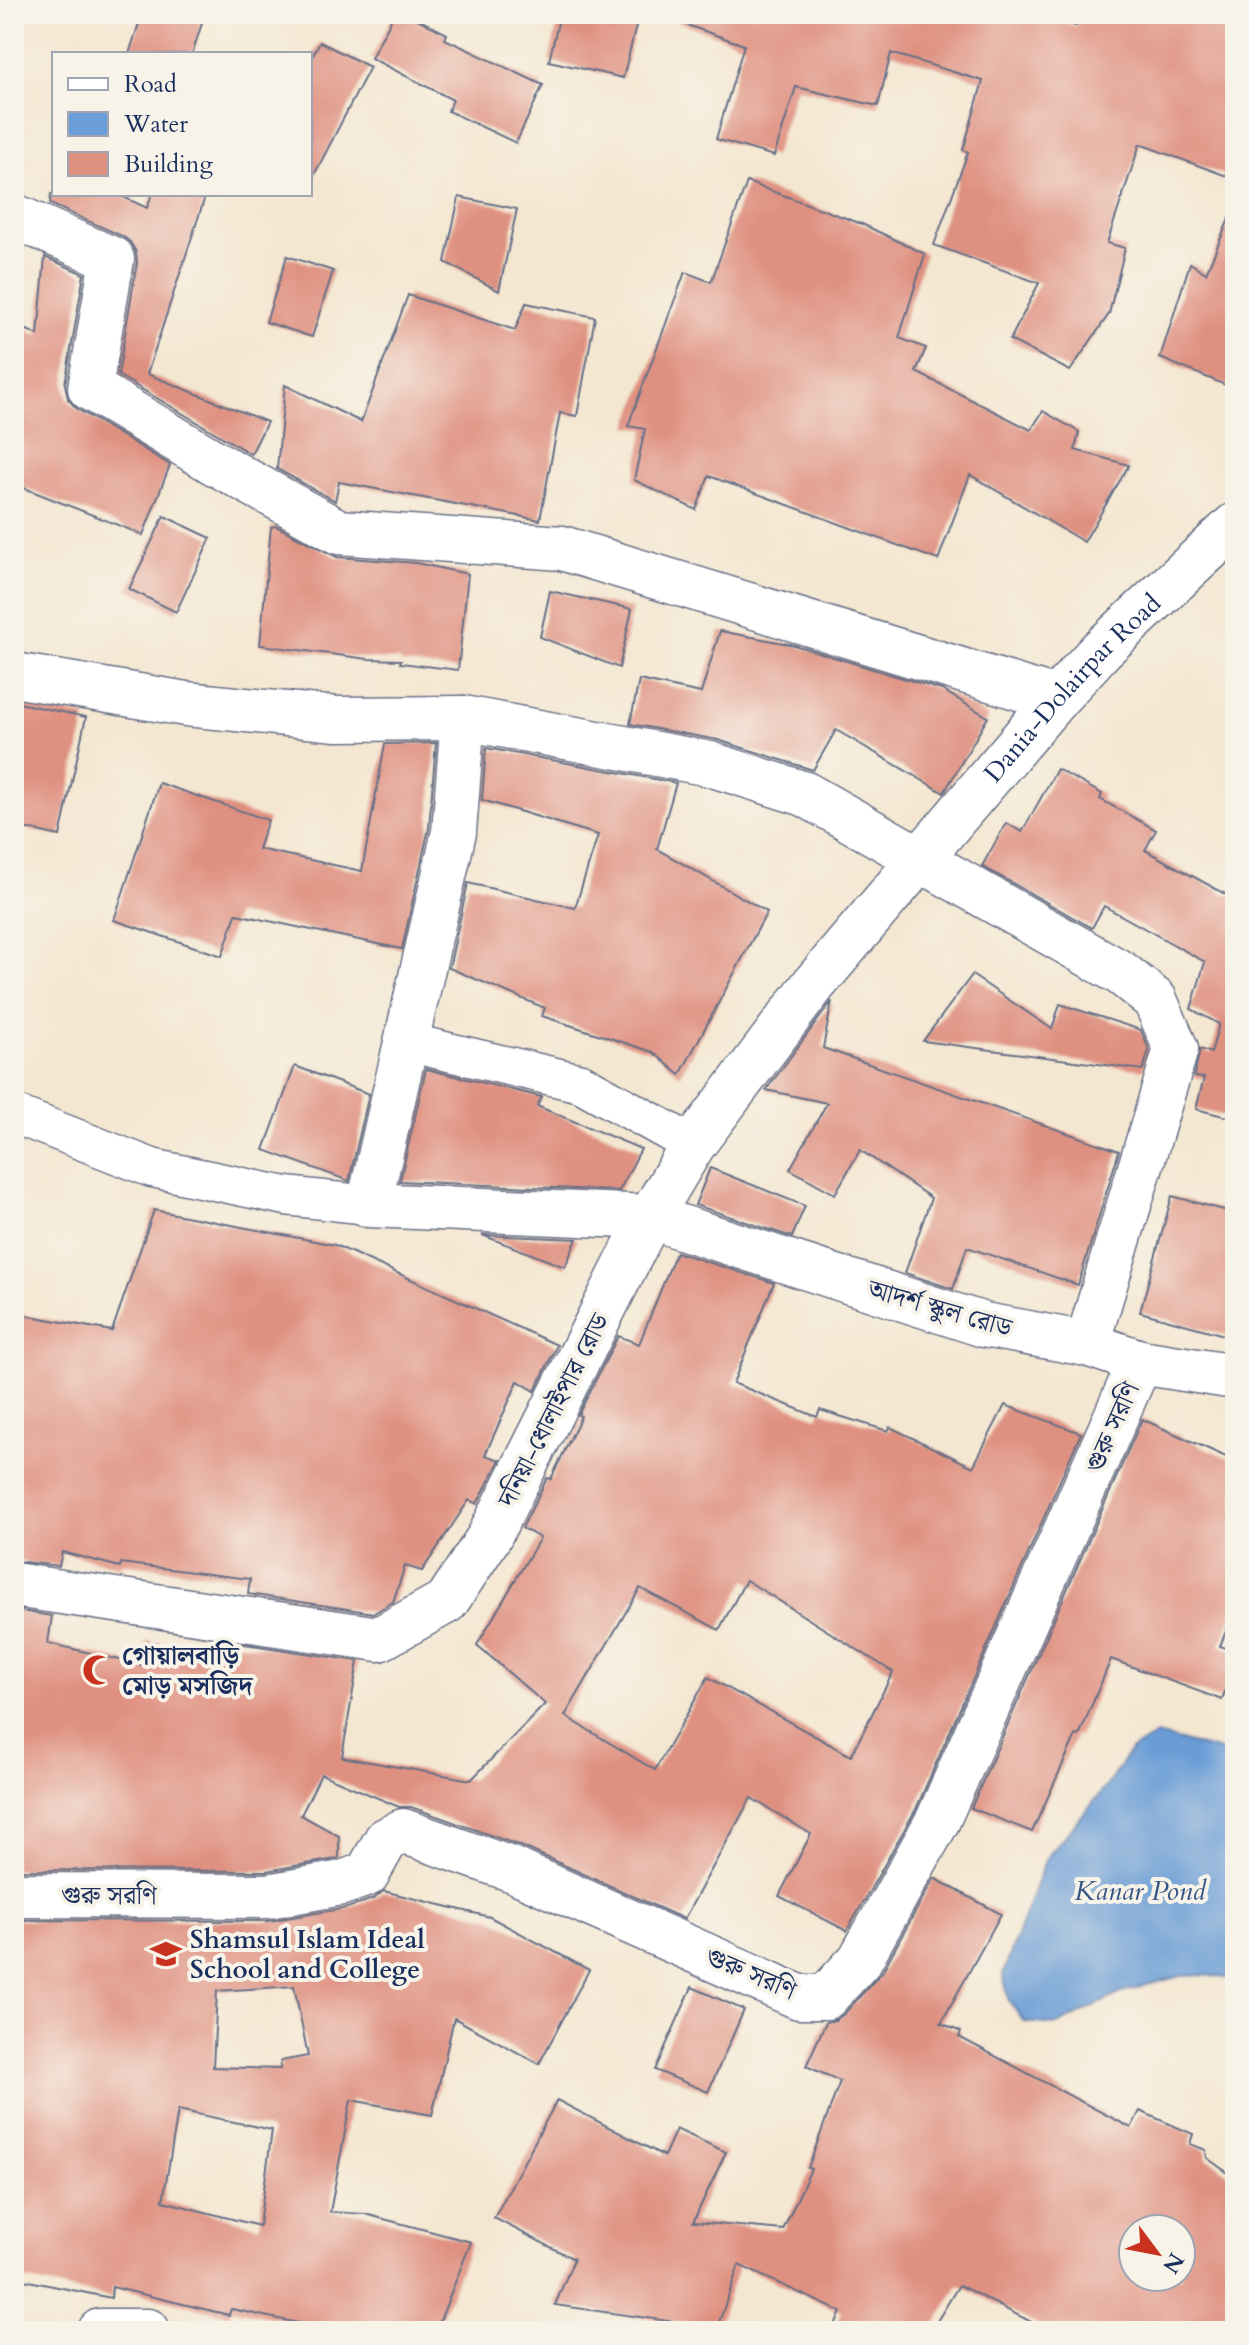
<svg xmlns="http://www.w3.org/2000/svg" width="1249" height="2345" font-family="Cardo,'Noto Serif Bengali',serif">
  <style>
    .water { fill: #6b9dd6; stroke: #43669a; stroke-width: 2 }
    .building { fill: #df9181; fill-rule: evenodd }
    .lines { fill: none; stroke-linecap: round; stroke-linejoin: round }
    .pedestrian-casing { stroke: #676f86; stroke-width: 41 }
    .minor-casing { stroke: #676f86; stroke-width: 47 }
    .pedestrian { stroke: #fff; stroke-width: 38 }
    .minor { stroke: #fff; stroke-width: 44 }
    .labels { text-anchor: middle; stroke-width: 8; stroke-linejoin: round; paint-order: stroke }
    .street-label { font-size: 26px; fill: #1b2f5e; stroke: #f7f3e8 }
    .poi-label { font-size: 26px; font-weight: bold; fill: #1b2f5e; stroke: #f7f3e8; text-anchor: start }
    .water-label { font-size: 28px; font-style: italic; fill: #375688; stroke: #f7f3e8 }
  </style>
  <rect width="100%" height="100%" fill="#f7f3e8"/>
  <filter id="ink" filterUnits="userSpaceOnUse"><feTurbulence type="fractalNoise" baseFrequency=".0125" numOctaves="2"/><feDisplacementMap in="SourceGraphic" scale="16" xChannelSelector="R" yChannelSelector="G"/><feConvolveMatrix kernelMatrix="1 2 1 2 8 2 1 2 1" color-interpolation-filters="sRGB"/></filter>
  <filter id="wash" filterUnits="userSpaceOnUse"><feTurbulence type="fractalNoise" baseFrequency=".006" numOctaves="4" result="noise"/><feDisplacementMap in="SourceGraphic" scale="32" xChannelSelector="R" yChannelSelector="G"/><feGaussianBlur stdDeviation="1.8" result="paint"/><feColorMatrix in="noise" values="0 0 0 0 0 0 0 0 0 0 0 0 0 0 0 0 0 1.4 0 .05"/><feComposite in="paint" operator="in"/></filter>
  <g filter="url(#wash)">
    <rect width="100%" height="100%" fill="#f4e7d1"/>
    <path class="water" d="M1156,1735L1225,1752L1235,1758V1974L1225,1978L1205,1975L1181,1976L1150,1984L1119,1994L1057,2025L1024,2022L1009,2001L1003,1974L1046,1858L1106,1787L1130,1751Z"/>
    <g id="blocks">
      <g class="building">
        <path d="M142,14H205L192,54H129Z"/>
        <path d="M394,14H408L447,34L445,39L543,85L516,143L448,111L453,100L371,58Z"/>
        <path d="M560,14H639L623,78L549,61Z"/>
        <path d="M671,14H1034L1076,26L1080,14H1235V179L1140,144L1107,243L1125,248L1109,314L1070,371L1010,340L1039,283L934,245L968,152L963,150L983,81L891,53L878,106L796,87L774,156L716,139L744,45L670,19Z"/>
        <path d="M320,42L370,67L310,183V61Z"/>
        <path d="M747,182L862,224L925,254L899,338L926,348L916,372L1031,430L1043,411L1079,432L1075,450L1129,465L1084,542L970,475L938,560L709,476L696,510L634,480L645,429L628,426L685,272L711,282Z"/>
        <path d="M51,194H117L147,208L152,194H206L147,374L267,422L251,454L118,375L137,263L136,252L130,242L122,236L50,204Z"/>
        <path d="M459,197L517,209L499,291L445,262Z"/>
        <path d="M1235,205V389L1160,358L1190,263L1206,273Z"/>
        <path d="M287,256L333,271L312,337L266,322Z"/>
        <path d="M45,257L84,274L65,384L68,399L77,409L170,465L143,535L14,484V324L38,335Z"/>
        <path d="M408,295L515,330L526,303L595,317L577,416L560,413L540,520L339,482L335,501L277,469L285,385L361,422Z"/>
        <path d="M164,516L211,538L176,612L129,589Z"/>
        <path d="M276,526L337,557L416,563L468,574L458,670L400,663L401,660L368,659L260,645L271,527Z"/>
        <path d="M550,591L632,609L619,668L540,637Z"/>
        <path d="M720,631L794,645L942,690L988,717L944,793L836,730L813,770L718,740L630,724L639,680L701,693Z"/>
        <path d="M14,702L86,717L60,836L14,826Z"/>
        <path d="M436,743L429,828L402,949L236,914L222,956L114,920L159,783L268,820L258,849L362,871L385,744Z"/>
        <path d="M486,748L676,783L657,849L767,912L680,1075L653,1052L542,1016L545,1008L449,968L468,883L575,908L598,835L482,800Z"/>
        <path d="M1057,769L1102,794L1100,799L1156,830L1145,850L1225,894L1235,895V1119L1196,1109L1204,1078L1194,1077L1200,1049L1211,1053L1219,1024L1191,1009L1205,962L1104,906L1092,928L982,866L1006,823L1022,832Z"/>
        <path d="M972,975L1052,1029L1060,1004L1141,1030L1149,1050L1143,1070L923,1041Z"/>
        <path d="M832,1001L823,1048L1119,1151L1078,1285L967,1247L953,1289L905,1273L931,1198L860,1150L835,1194L790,1169L827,1103L766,1090Z"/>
        <path d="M295,1066L369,1094L349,1181L264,1150Z"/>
        <path d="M426,1069L542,1097L537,1106L641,1149L619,1191L400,1181Z"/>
        <path d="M710,1168L805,1206L792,1237L695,1205Z"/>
        <path d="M1172,1196L1235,1213V1338L1140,1312Z"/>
        <path d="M154,1210L335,1245L557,1345L535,1391L518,1381L485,1455L500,1460L477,1504L469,1500L422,1571L405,1566L393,1602L374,1613L248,1594L250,1579L121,1563L120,1567L62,1552L59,1566L14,1561V1313L112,1331Z"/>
        <path d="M482,1235L577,1239L565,1267Z"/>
        <path d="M676,1252L774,1283L733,1383L817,1417L820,1410L888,1431L890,1427L973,1467L1005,1405L1081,1433L916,1809L847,1931L779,1896L811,1834L751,1798L684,1919L521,1846L411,1807H399L321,1774L301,1815L339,1836V1857L336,1859L266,1871L14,1870V1610L52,1616L48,1643L141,1665L146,1641L235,1658L238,1643L358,1661L342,1757L471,1780L545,1704L477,1645L540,1538L522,1528L547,1478L551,1479L581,1416L578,1415L618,1336L639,1344ZM746,1580L893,1672L851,1756L708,1677L655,1770L565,1716L640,1588L719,1630Z"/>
        <path d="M1142,1419L1235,1461V1609L1220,1646L1235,1651V1666L1222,1700L1111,1659L1079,1736L1076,1735L1032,1832L971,1808Z"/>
        <path d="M934,1878L1001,1914L941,2023L961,2032L959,2037L1131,2128L1140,2111L1193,2134L1190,2144L1206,2150L1207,2158L1235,2178V2331H1049L959,2285L931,2331H832L841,2312L739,2265L717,2328L555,2305L574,2259L494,2218L557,2100L664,2156L676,2129L726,2152L693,2222L783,2230L811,2169L808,2168L840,2081L806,2066L826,2022L835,2020L844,2014L882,1972ZM1133,2229H1181V2277H1133Z"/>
        <path d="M383,1891L490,1917L589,1970L539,2064L454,2018L432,2115L351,2100L330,2212L365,2214L471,2242L436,2331H377L344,2325L342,2331H337L231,2309L229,2315L112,2287L111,2298L14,2278V1920L268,1921L347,1908L375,1898ZM294,1986L308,2056L281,2061L280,2069L213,2067L217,1991ZM178,2110L272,2130L259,2226L163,2201Z"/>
        <path d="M692,1987L744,2010L708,2092L655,2070Z"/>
      </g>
    </g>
  </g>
  <g filter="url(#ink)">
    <use href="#blocks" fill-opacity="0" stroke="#676f86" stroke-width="2"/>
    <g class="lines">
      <defs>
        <g id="pedestrian">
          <path d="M406,1042L581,1083L693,1145"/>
          <path d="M14,1114L152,1168L286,1196L369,1205"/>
        </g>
        <g id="minor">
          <path d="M14,216L112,259L90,388L217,464L339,532L562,548L1056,699"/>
          <path d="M14,675L186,704L337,719L463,718L710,764L805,794L1121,973L1155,1000L1176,1049L1087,1344"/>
          <path d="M463,718L454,832L369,1205L650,1217L984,1325L1087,1344L1140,1362L1235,1377"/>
          <path id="s1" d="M14,1585L379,1639L447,1601L489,1537L650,1217L693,1145L814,984L1056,699L1101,650L1235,525"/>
          <path d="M14,1895L268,1896L342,1883L367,1874L386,1840L403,1831L511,1869L799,1997H826L860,1960L938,1820L1140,1362"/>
          <path d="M100,2331H148"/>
        </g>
      </defs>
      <use href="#pedestrian" class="pedestrian-casing"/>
      <use href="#minor" class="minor-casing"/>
      <use href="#pedestrian" class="pedestrian"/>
      <use href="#minor" class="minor"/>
    </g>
  </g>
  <defs>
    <symbol id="mosque-bare" viewBox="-9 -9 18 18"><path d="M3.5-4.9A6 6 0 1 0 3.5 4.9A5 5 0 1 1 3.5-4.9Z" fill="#c8321e" stroke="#f7f3e8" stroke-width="2.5" paint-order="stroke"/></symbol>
    <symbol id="school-bare" viewBox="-9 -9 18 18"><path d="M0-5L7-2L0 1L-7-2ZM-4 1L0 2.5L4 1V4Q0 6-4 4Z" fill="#c8321e" stroke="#f7f3e8" stroke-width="2.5" paint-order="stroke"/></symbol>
  </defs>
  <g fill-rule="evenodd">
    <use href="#mosque-bare" x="76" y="1648" width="44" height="44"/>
    <use href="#school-bare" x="144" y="1932" width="44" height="44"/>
  </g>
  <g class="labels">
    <g class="street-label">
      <text dy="9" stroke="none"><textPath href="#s1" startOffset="1560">Dania-Dolairpar Road</textPath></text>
      <text transform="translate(940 1308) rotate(16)" y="9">আদর্শ স্কুল রোড</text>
      <text transform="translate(553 1410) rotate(-63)" y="9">দনিয়া-ধোলাইপার রোড</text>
      <text transform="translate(1112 1427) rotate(-66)" y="9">গুরু সরণি</text>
      <text x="109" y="1904">গুরু সরণি</text>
      <text transform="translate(751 1973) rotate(23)" y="9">গুরু সরণি</text>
    </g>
    <g class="poi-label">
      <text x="122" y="1664">গোয়ালবাড়ি<tspan x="122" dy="30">মোড় মসজিদ</tspan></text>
      <text x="190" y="1948">Shamsul Islam Ideal<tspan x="190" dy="30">School and College</tspan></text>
    </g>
    <g class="water-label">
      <text x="1140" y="1900">Kanar Pond</text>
    </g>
  </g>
  <rect width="1249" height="2345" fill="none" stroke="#f7f3e8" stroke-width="48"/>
  <rect x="52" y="52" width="260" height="144" fill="#f7f3e8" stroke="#9fa5b1" stroke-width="2"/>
  <rect x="68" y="78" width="40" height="12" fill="#ffffff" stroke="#9fa5b1" stroke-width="2"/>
  <text x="124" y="92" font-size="24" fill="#1b2f5e">Road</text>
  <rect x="68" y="112" width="40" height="24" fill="#6b9dd6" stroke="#9fa5b1" stroke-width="2"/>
  <text x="124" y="132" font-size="24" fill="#1b2f5e">Water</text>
  <rect x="68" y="152" width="40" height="24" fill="#df9181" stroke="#9fa5b1" stroke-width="2"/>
  <text x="124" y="172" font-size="24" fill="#1b2f5e">Building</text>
  <g transform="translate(1157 2253) rotate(122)"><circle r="38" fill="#f7f3e8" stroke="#9fa5b1" stroke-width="2"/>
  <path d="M0-6L14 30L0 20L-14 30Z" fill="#c8321e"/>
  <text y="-12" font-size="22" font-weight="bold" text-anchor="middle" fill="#1b2f5e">N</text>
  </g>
</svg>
